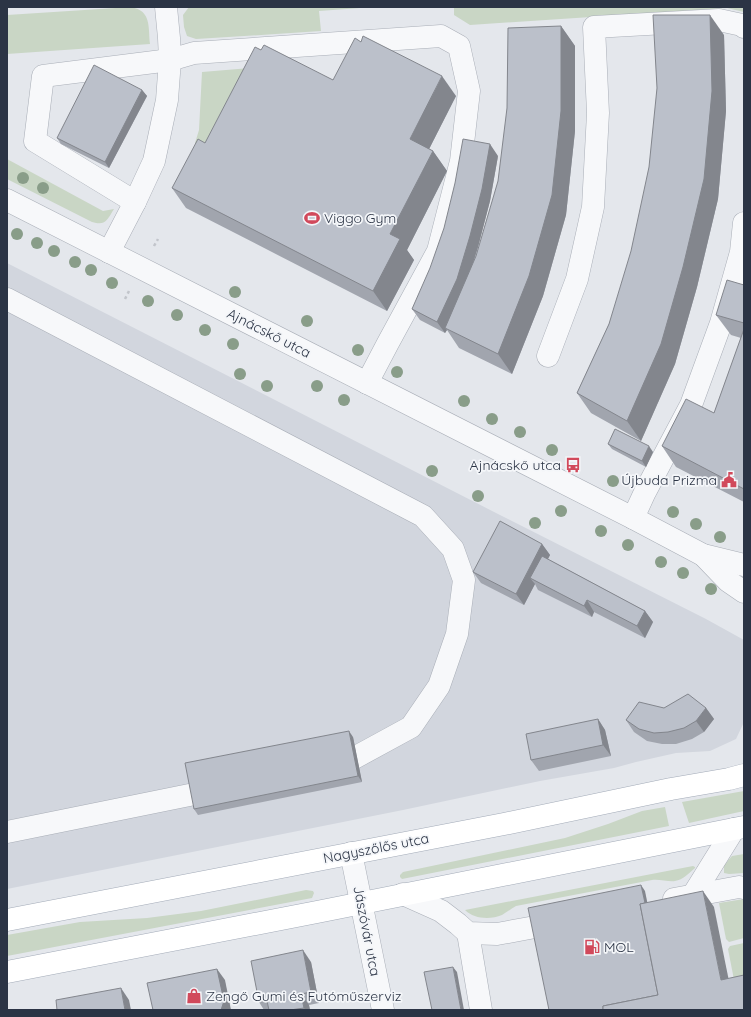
<svg xmlns="http://www.w3.org/2000/svg" width="751" height="1017" font-family="Quicksand,sans-serif">
  <style>
    .built { fill: #d2d6de }
    .green { fill: #c9d6c5 }
    .lines { fill: none; stroke-linecap: round; stroke-linejoin: round }
    .minor-casing { stroke: #a9aeb7; stroke-width: 23 }
    .major-casing { stroke: #a3abb8; stroke-width: 23 }
    .path { stroke: #c2c5cb; stroke-width: 2.5; stroke-dasharray: 3 3; stroke-linecap: butt }
    .minor { stroke: #f7f8fa; stroke-width: 22 }
    .major { stroke: #fff; stroke-width: 22 }
    .tree { fill: #899d89 }
    .wall { fill: #a1a5ae }
    .shaded-wall { fill: #83868d }
    .building { fill: #bbc0ca; stroke: #83868d }
    .labels { text-anchor: middle; stroke-width: 3.5; stroke-linejoin: round; paint-order: stroke }
    .poi-label { font-size: 14px; fill: #2b3445; stroke: #f4f6f9; text-anchor: start }
    .street-label { font-size: 14px; fill: #2b3445; stroke: #f4f6f9 }
  </style>
  <rect width="100%" height="100%" fill="#e4e7ec"/>
  <path class="built" d="M7,263L498,514L706,619L744,640V722L736,739L710,751L676,753L636,762L614,768L540,781L403,810L7,889Z"/>
  <g class="green">
    <path d="M131,7C152,11 148,27 150,44L7,54V15Z"/>
    <path d="M189,7H374L319,11L321,31L276,34L196,39L187,36L184,27L183,15Z"/>
    <path d="M454,7H744V12L727,8L470,25L454,15Z"/>
    <path d="M261,67L207,149L195,143L199,130L202,72Z"/>
    <path d="M7,159L103,211L114,209C107,220 106,226 92,222L7,179Z"/>
    <path d="M744,791V811L689,823L682,802Z"/>
    <path d="M665,807L669,826L402,879L400,877V875L403,872L565,838L608,824L642,811Z"/>
    <path d="M744,854V873L729,874L724,873V865L732,856Z"/>
    <path d="M693,866L695,867V868C689,873 683,880 675,881C669,882 659,879 652,880L516,906C511,909 507,912 502,915C490,920 474,919 465,910Z"/>
    <path d="M306,890L313,891L314,893L312,898L7,956V935L80,922L147,918L201,911Z"/>
    <path d="M744,899V938L729,942L726,939L719,903Z"/>
    <path d="M744,943V988L736,990L728,949L730,946Z"/>
  </g>
  <g class="lines">
    <defs>
      <g id="minor">
        <path d="M7,200L633,518L703,555L744,565"/>
        <path d="M135,202L35,141L43,76L170,60L194,53L441,36L459,46L469,91L461,161L438,251L388,343L367,383"/>
        <path d="M109,252L135,202L154,161L167,100L170,60L169,38L166,7"/>
        <path d="M7,299L423,516L453,549L464,580L457,634L439,686L411,727L345,763L330,766"/>
        <path d="M548,356L577,279L593,207L598,113L594,27L719,20L742,25L744,27"/>
        <path d="M633,518L645,492L691,405L721,323L741,252L744,223"/>
        <path d="M703,555L728,581L744,592"/>
        <path d="M7,832L219,789"/>
        <path d="M351,853L383,1010"/>
        <path d="M403,894L441,911L458,924L468,933L497,934L535,927"/>
        <path d="M693,895L734,829"/>
        <path d="M674,899L739,887L744,888"/>
        <path d="M468,933L481,1010"/>
      </g>
      <g id="major">
        <path d="M7,920L504,824L671,789L729,779L744,775"/>
        <path d="M7,972L317,912L744,827"/>
      </g>
    </defs>
    <use href="#minor" class="minor-casing"/>
    <use href="#major" class="major-casing"/>
    <g class="path">
      <path d="M154,246L158,239"/>
      <path d="M125,299L129,291"/>
    </g>
    <use href="#minor" class="minor"/>
    <use href="#major" class="major"/>
  </g>
  <g class="tree">
    <circle cx="23" cy="178" r="6"/>
    <circle cx="43" cy="188" r="6"/>
    <circle cx="17" cy="234" r="6"/>
    <circle cx="37" cy="243" r="6"/>
    <circle cx="54" cy="251" r="6"/>
    <circle cx="75" cy="262" r="6"/>
    <circle cx="91" cy="270" r="6"/>
    <circle cx="112" cy="283" r="6"/>
    <circle cx="235" cy="292" r="6"/>
    <circle cx="148" cy="301" r="6"/>
    <circle cx="177" cy="315" r="6"/>
    <circle cx="307" cy="321" r="6"/>
    <circle cx="205" cy="330" r="6"/>
    <circle cx="233" cy="344" r="6"/>
    <circle cx="358" cy="350" r="6"/>
    <circle cx="397" cy="372" r="6"/>
    <circle cx="240" cy="374" r="6"/>
    <circle cx="267" cy="386" r="6"/>
    <circle cx="317" cy="386" r="6"/>
    <circle cx="344" cy="400" r="6"/>
    <circle cx="464" cy="401" r="6"/>
    <circle cx="492" cy="419" r="6"/>
    <circle cx="520" cy="432" r="6"/>
    <circle cx="552" cy="450" r="6"/>
    <circle cx="432" cy="471" r="6"/>
    <circle cx="613" cy="481" r="6"/>
    <circle cx="478" cy="496" r="6"/>
    <circle cx="561" cy="511" r="6"/>
    <circle cx="673" cy="512" r="6"/>
    <circle cx="535" cy="523" r="6"/>
    <circle cx="696" cy="524" r="6"/>
    <circle cx="601" cy="531" r="6"/>
    <circle cx="720" cy="537" r="6"/>
    <circle cx="628" cy="545" r="6"/>
    <circle cx="661" cy="562" r="6"/>
    <circle cx="683" cy="573" r="6"/>
    <circle cx="711" cy="589" r="6"/>
  </g>
  <g class="wall">
    <path d="M561,26L575,46V131L566,215L543,296L512,374L459,348L447,330L445,333L420,320L412,309L498,156L490,201L478,247L474,261Z"/>
    <path d="M724,35L726,111L718,199L697,287L675,364L641,441L591,413L577,393L609,324Z"/>
    <path d="M261,50L333,80L456,96L429,149L433,151L447,171L407,250L414,260L387,311L186,208L172,188L205,143Z"/>
    <path d="M142,90L147,96L109,168L61,144L57,138Z"/>
    <path d="M744,285V502L676,467L662,446L714,413L741,338L731,335L716,315Z"/>
    <path d="M608,444L653,452L646,467L612,449Z"/>
    <path d="M542,544L550,555L548,559L645,611L653,622L645,638L594,612L592,617L538,590L535,584L524,605L481,583L473,572Z"/>
    <path d="M664,708H706L714,719L704,732L692,739L676,744H662L647,741L634,732L626,720Z"/>
    <path d="M598,719L605,730L611,756L539,771L531,760Z"/>
    <path d="M353,737L362,782L198,815L194,809Z"/>
    <path d="M311,962L319,1003L309,1005L310,1010H264L259,1002Z"/>
  </g>
  <g class="shaded-wall">
    <path d="M710,15L724,35L726,111L718,199L697,287L675,364L641,441L627,421Z"/>
    <path d="M561,26L575,46V131L566,215L543,296L512,374L498,354Z"/>
    <path d="M442,76L456,96L424,159L410,139Z"/>
    <path d="M142,90L147,96L109,168L105,162Z"/>
    <path d="M490,144L498,156L490,201L478,247L464,291L445,328L447,330L445,333L437,322Z"/>
    <path d="M433,151L447,171L407,250L414,260L387,311L373,291L390,234Z"/>
    <path d="M649,446L653,452L646,467L642,461Z"/>
    <path d="M542,544L550,555L536,581L530,578L535,584L524,605L516,594Z"/>
    <path d="M587,600L594,612L592,617L584,606Z"/>
    <path d="M645,611L653,622L645,638L637,626Z"/>
    <path d="M706,708L714,719L704,732L696,721Z"/>
    <path d="M598,719L605,730L611,756L603,745Z"/>
    <path d="M349,731L353,737L362,782L358,776Z"/>
    <path d="M641,885L645,891L669,1010L665,1005Z"/>
    <path d="M703,891L714,907L732,996L721,980Z"/>
    <path d="M303,950L311,962L319,1003L311,992Z"/>
    <path d="M453,967L457,972L464,1010H461Z"/>
    <path d="M217,969L225,980L231,1010H221Z"/>
    <path d="M121,988L129,1000L131,1010H125Z"/>
    <path d="M301,994L309,1005L310,1010H305L304,1008Z"/>
  </g>
  <g class="building">
    <path d="M653,15H710L712,91L704,179L683,267L661,344L627,421L577,393L609,324L631,251L649,167L657,88Z"/>
    <path d="M561,26V111L552,195L529,276L498,354L445,328L476,256L498,181L507,108L508,28Z"/>
    <path d="M363,36L442,76L410,139L433,151L390,234L400,239L373,291L172,188L198,139L205,143L255,47L261,50L264,45L333,80L355,38L361,42Z"/>
    <path d="M94,65L142,90L105,162L57,138Z"/>
    <path d="M463,139L490,144L482,189L470,236L457,279L437,322L412,309L430,268L444,228L455,183Z"/>
    <path d="M727,280L744,285V323L716,315Z"/>
    <path d="M744,329V489L662,446L686,399L714,413Z"/>
    <path d="M615,429L649,446L642,461L608,444Z"/>
    <path d="M500,521L542,544L516,594L473,572Z"/>
    <path d="M542,556L645,611L637,626L587,600L584,606L530,578Z"/>
    <path d="M688,694L706,708L696,721L684,728L668,732L654,733L639,729L626,720L639,702L664,708Z"/>
    <path d="M598,719L603,745L531,760L526,734Z"/>
    <path d="M349,731L358,776L194,809L185,763Z"/>
    <path d="M641,885L645,903L640,904L658,995L603,1006V1010H549L528,908Z"/>
    <path d="M703,891L721,980L744,975V1010H603V1006L658,995L640,904Z"/>
    <path d="M303,950L311,992L301,994L304,1008L290,1010H269L267,1001L259,1002L251,961Z"/>
    <path d="M453,967L461,1010H432L424,972Z"/>
    <path d="M217,969L224,1001L221,1010H153L147,983Z"/>
    <path d="M121,988L125,1010H57L56,1000Z"/>
  </g>
  <defs>
    <symbol id="stadium-bare" viewBox="-9 -9 18 18"><path d="M0-5a6.5 5 0 1 0 0 10a6.5 5 0 1 0 0-10ZM-3.5-1.8h7v3.6h-7Z" fill="#d1495b" stroke="#f4f6f9" stroke-width="2.5" paint-order="stroke"/></symbol>
    <symbol id="bus-bare" viewBox="-9 -9 18 18"><path d="M-5-6H5V4H4V6H2V4H-2V6H-4V4H-5ZM-3.5-4V0h7V-4ZM-3.5 1.2v1.5H-2V1.2ZM2 1.2v1.5H3.5V1.2Z" fill="#d1495b" stroke="#f4f6f9" stroke-width="2.5" paint-order="stroke"/></symbol>
    <symbol id="civic-bare" viewBox="-9 -9 18 18"><path d="M-.6-6.5H3V-4.5H.6V-3L4-1V1h2V6H-6V1h2V-1L-.6-3ZM-1.2 2.5V6h2.4V2.5Z" fill="#d1495b" stroke="#f4f6f9" stroke-width="2.5" paint-order="stroke"/></symbol>
    <symbol id="fuel-bare" viewBox="-9 -9 18 18"><path d="M-5.5-6h7V0h2V4h1.3V-2.5L3-4.5l.8-.8L6-3V5H2.5V1h-1V6h-7ZM-4.2-4.7v3.2H.2V-4.7Z" fill="#d1495b" stroke="#f4f6f9" stroke-width="2.5" paint-order="stroke"/></symbol>
    <symbol id="shop-bare" viewBox="-9 -9 18 18"><path d="M-5-2.5h2.3a2.7 3.5 0 0 1 5.4 0H5L5.5 6h-11ZM-1.5-2.5h3a1.5 2.3 0 0 0-3 0Z" fill="#d1495b" stroke="#f4f6f9" stroke-width="2.5" paint-order="stroke"/></symbol>
  </defs>
  <g fill-rule="evenodd">
    <use href="#stadium-bare" x="301" y="207" width="22" height="22"/>
    <use href="#bus-bare" x="562" y="454" width="22" height="22"/>
    <use href="#civic-bare" x="718" y="469" width="22" height="22"/>
    <use href="#fuel-bare" x="581" y="936" width="22" height="22"/>
    <use href="#shop-bare" x="183" y="985" width="22" height="22"/>
  </g>
  <g class="labels">
    <g class="poi-label">
      <text x="324" y="223">Viggo Gym</text>
      <text x="561" y="470" text-anchor="end">Ajnácskő utca</text>
      <text x="717" y="485" text-anchor="end">Újbuda Prizma</text>
      <text x="604" y="952">MOL</text>
      <text x="206" y="1001">Zengő Gumi és Futóműszerviz</text>
    </g>
    <g class="street-label">
      <text transform="translate(269 333) rotate(27)" y="5">Ajnácskő utca</text>
      <text transform="translate(376 848) rotate(-11)" y="5">Nagyszőlős utca</text>
      <text transform="translate(367 931) rotate(79)" y="5">Jászóvár utca</text>
    </g>
  </g>
  <rect width="751" height="1017" fill="none" stroke="#2b3445" stroke-width="16"/>
</svg>
